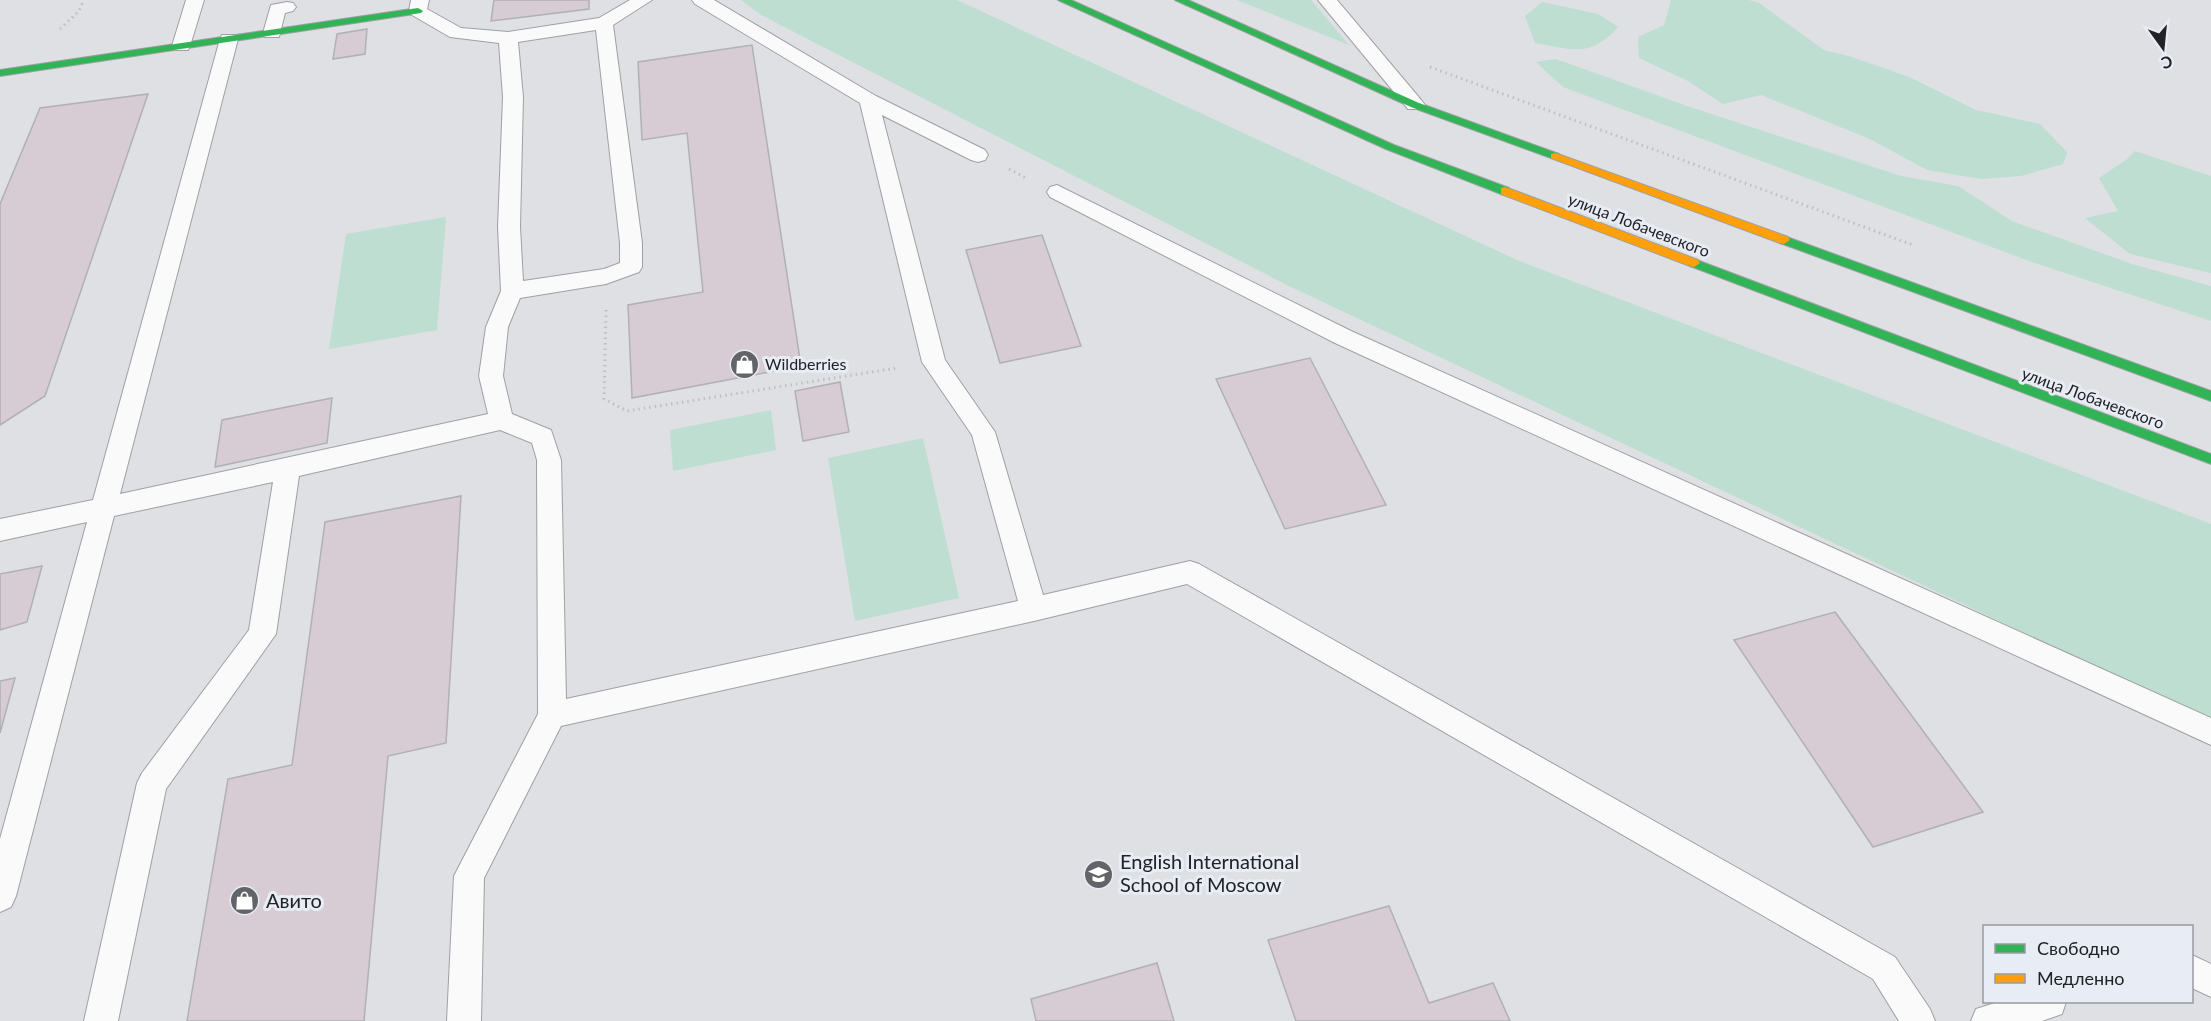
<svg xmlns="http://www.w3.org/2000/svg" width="2211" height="1021" font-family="Lato,sans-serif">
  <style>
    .green { fill: #bdded0 }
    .building { fill: #d7cbd4; stroke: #b1b1b4; stroke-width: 1.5 }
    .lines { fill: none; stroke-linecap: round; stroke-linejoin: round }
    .lane-casing { stroke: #9fa0a4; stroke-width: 2 }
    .fast-casing { stroke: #9fa0a4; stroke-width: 2 }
    .slow-casing { stroke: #9fa0a4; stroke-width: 2 }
    .path { stroke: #bfbfc0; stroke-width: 3; stroke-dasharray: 1.5 4; stroke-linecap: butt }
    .lane { fill: #fafafb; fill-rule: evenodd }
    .fast { fill: #30b455; fill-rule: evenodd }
    .slow { fill: #ff9f0a; fill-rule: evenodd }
    .labels { text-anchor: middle; stroke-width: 6; stroke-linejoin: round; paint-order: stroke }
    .street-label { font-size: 16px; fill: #212225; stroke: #e8ecf4 }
    .poi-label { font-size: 16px; fill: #212225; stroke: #e8ecf4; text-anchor: start }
    .near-poi-label { font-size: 20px; fill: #212225; stroke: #e8ecf4; text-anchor: start }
  </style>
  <rect width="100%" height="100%" fill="#dee0e4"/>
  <g class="green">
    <path d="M741,0H957L1517,260L2211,524V717L2143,689L1287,285L761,15Z"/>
    <path d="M1237,0H1311L1349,45Z"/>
    <path d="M1671,0H1749L1759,3L1824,50L1852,57L1909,77L1976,110L2040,124L2067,152L2063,164L2021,176L1981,179L1927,170L1870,139L1761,95L1723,104L1688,81L1639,58L1638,37L1664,25Z"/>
    <path d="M1542,2L1598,14L1618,27C1589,59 1573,49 1535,43L1525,16Z"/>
    <path d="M1556,59L1687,106L1901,176L1958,186L2012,221L2132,264L2211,286V321L2032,262L1563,87L1536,62Z"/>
    <path d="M2135,151L2211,176V273L2130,254L2085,218L2118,211L2099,178L2126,160Z"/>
    <path d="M446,217L437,330L329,349L346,234Z"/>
    <path d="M771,410L776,450L673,471L670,430Z"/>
    <path d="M923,438L959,598L855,621L828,458Z"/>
  </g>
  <g class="building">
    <path d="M494,0H589V9L491,21Z"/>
    <path d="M367,29L365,54L333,59L337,34Z"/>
    <path d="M752,45L801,366L632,398L628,305L703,292L687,133L642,140L638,62Z"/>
    <path d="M148,94L45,396L0,425V204L40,108Z"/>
    <path d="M1042,235L1081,346L1000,363L966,250Z"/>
    <path d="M1310,358L1386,505L1285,529L1216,379Z"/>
    <path d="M840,382L849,432L803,441L795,391Z"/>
    <path d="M332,398L327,443L215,467L222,420Z"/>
    <path d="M461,496L446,743L388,756L364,1021H187L228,779L292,765L325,522Z"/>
    <path d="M42,566L27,622L0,630V574Z"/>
    <path d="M1835,612L1983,812L1873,847L1734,640Z"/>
    <path d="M15,678L0,733V681Z"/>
    <path d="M1389,906L1429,1003L1493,983L1510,1021H1296L1268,940Z"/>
    <path d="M1157,963L1174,1021H1036L1031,999Z"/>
  </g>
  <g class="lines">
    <defs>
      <g id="lane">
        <path d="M186,0H204L190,46L188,50H174L172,46Z"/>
        <path d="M411,0H429L427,9L461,28L508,32L599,18L630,0H652L613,25L642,243V267L639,272L606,284L520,298L508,327L503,376L512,414L551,430L561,460L566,699L1018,601L972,435L922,362L860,103L695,4L692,0H714L876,96L985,150L988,155L985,160L978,162L971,160L882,115L945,360L995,432L1043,595L1190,561L1199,564L1895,957L1930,1009L1935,1021H1899L1873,979L1187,584L1034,621L561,726L484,878L481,1021H447L454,876L538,714L537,460L532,443L500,430L299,476L276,634L166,789L118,1021H84L137,783L142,773L249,630L273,482L114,516L16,896L11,907L0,912V839L87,522L0,541V519L93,500L220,39L222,35H236L238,39L120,494L488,414L479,376L486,327L501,291L498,227L503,97L499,43L450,37L412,15L409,11ZM596,30L620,243V263L604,269L523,281L520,227L523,97L518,42Z"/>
        <path d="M1318,0H1337L1422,101L1425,105L1422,109H1408Z"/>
        <path d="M287,2L293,3L296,7L293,11L285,13L279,37H265L263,33L271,5Z"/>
        <path d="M1057,185L1351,331L2211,718V745L1335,343L1050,197L1047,192L1050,187Z"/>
        <path d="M2192,955L2211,964V997L2192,988Z"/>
        <path d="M1998,1002H2066L2062,1014L2042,1021H1971L1976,1009Z"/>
      </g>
      <g id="fast">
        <path d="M1058,0H1071L1394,145L1509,188L1510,191L1505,195L1501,194L1386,149Z"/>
        <path d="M1175,0H1188L1419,103L1559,154L1560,156L1559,158H1551L1411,107Z"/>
        <path d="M418,8L423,11L421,13L0,76V70Z"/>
        <path d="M1784,236L2211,391V401L1780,243L1778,240Z"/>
        <path d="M1694,259L2211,454V464L1690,266L1688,263Z"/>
      </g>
      <g id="slow">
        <path d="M1555,153L1788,237L1790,240L1784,244L1780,243L1551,158V154Z"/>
        <path d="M1505,187L1698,260L1700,263L1694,267L1690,266L1501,194V188Z"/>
      </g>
    </defs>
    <use href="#lane" class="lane-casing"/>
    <use href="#fast" class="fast-casing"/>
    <use href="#slow" class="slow-casing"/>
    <g class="path">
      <path d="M60,29L79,11L84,0"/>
      <path d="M1430,67L1913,245"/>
      <path d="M1009,169L1026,178"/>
      <path d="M606,310L604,399L627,411L897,368"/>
    </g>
    <use href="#lane" class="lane"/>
    <use href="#fast" class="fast"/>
    <use href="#slow" class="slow"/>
  </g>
  <defs>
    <symbol id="shop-disc" viewBox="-11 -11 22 22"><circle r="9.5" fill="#636468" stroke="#e8ecf4"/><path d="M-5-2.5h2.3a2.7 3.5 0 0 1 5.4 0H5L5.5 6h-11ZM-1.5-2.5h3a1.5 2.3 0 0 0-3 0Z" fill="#fff"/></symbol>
    <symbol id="school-disc" viewBox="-11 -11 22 22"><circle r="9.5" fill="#636468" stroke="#e8ecf4"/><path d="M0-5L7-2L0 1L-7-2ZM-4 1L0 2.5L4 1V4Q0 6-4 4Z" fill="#fff"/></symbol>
  </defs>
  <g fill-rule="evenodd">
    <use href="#shop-disc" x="728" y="348" width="33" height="33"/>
    <use href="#school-disc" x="1082" y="858" width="33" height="33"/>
    <use href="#shop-disc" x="228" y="884" width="33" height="33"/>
  </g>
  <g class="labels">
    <g class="street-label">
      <text transform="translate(1639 225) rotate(21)" y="6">улица Лобачевского</text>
      <text transform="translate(2093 398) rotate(20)" y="6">улица Лобачевского</text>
    </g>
    <g class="poi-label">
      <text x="765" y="370">Wildberries</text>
    </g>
    <g class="near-poi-label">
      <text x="1120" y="869">English International<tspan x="1120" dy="23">School of Moscow</tspan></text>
      <text x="266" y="908">Авито</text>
    </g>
  </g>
  <rect x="1983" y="925" width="210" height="78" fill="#e8ecf4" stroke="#989ba1" stroke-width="1.5"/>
  <rect x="1995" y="944" width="30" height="9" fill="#30b455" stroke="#989ba1" stroke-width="1.5"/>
  <text x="2037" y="955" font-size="18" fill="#212225">Свободно</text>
  <rect x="1995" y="974" width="30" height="9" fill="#ff9f0a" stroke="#989ba1" stroke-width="1.5"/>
  <text x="2037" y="985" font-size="18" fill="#212225">Медленно</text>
  <g transform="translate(2163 48) rotate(165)" stroke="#e8ecf4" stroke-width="4.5" paint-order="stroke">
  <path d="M0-4.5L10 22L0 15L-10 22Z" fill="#212225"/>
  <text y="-9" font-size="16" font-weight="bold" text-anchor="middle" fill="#212225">С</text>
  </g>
</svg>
